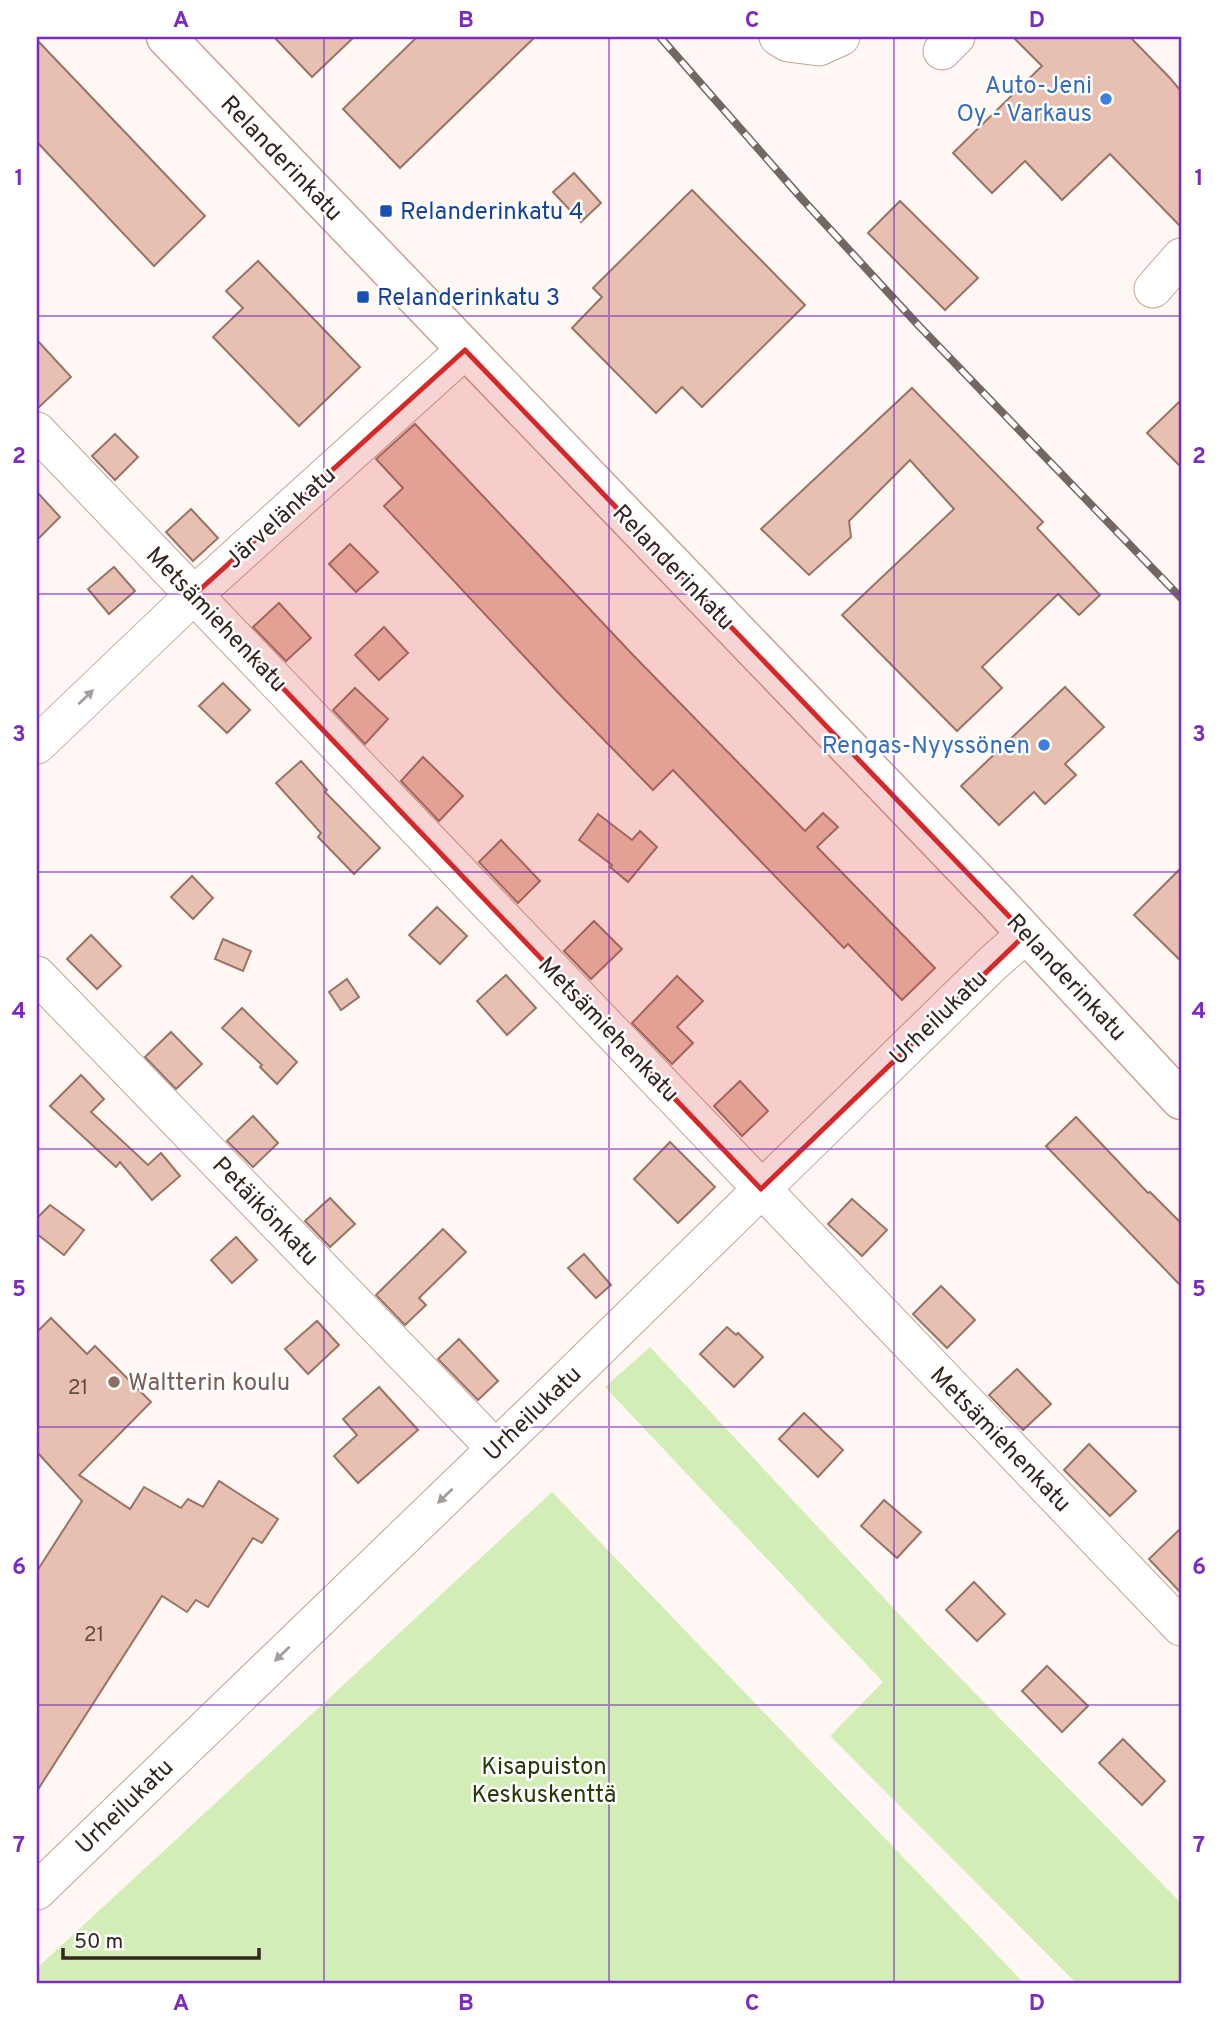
<svg xmlns="http://www.w3.org/2000/svg" width="1218" height="2021" font-family="Overpass,sans-serif">
  <style>
    .green { fill: #d3edb6 }
    .building { fill: #e7c0b1; stroke: #977466; stroke-width: 2 }
    .lines { fill: none; stroke-linecap: round; stroke-linejoin: round }
    .minor-casing { stroke: #c7a293; stroke-width: 39 }
    .major-casing { stroke: #c7a293; stroke-width: 41 }
    .minor { stroke: #fff; stroke-width: 37 }
    .major { stroke: #fff; stroke-width: 38 }
    .rail-casing { stroke: #746762; stroke-width: 8 }
    .rail { stroke: #fff; stroke-width: 5; stroke-dasharray: 16; stroke-linecap: butt }
    .oneway { fill: #a49d9a }
    .marked { fill: #d62828; fill-opacity: 0.2; stroke: #d62828; stroke-width: 5; stroke-linejoin: round }
    .grid { fill: none; stroke: #7b2cbf; stroke-width: 2; stroke-opacity: 0.55 }
    .shop-dot { fill: #3f7fe0; stroke: #fff; stroke-width: 2.5 }
    .transit-dot { fill: #1a4fb4; stroke: #fff; stroke-width: 2.5 }
    .education-dot { fill: #8d6e63; stroke: #fff; stroke-width: 2.5 }
    .labels { text-anchor: middle; stroke-width: 5; stroke-linejoin: round; paint-order: stroke }
    .number-label { font-size: 21px; fill: #614c44 }
    .shop-label { font-size: 24px; fill: #366cbe; stroke: #fff; text-anchor: end }
    .street-label { font-size: 24px; fill: #34251f; stroke: #fff }
    .transit-label { font-size: 24px; fill: #164399; stroke: #fff; text-anchor: start }
    .education-label { font-size: 24px; fill: #785e54; stroke: #fff; text-anchor: start }
    .park-label { font-size: 24px; fill: #263a07; stroke: #fff }
    .neatline { fill: none; stroke: #7b2cbf; stroke-width: 2.5 }
    .grid-label { font-size: 23px; text-anchor: middle; font-weight: bold; fill: #7b2cbf }
  </style>
  <rect width="100%" height="100%" fill="#fff7f4"/>
  <g class="green">
    <path d="M650,1347L925,1642L1181,1903V1984H1077L830,1736L883,1682L605,1387Z"/>
    <path d="M552,1492L1025,1984H37V1968Z"/>
  </g>
  <g class="building">
    <path d="M274,37H354L312,77Z"/>
    <path d="M417,37H535L400,168L343,109Z"/>
    <path d="M1013,37H1130L1169,77L1181,91V227L1110,154L1062,200L1025,161L992,193L953,153L1042,66Z"/>
    <path d="M37,40L205,216L154,266L37,142Z"/>
    <path d="M574,173L601,203L581,222L553,192Z"/>
    <path d="M692,190L805,305L702,407L682,387L656,413L572,328L602,297L593,288Z"/>
    <path d="M900,201L978,278L945,310L868,233Z"/>
    <path d="M258,261L360,367L299,426L213,337L243,308L226,291Z"/>
    <path d="M37,340L71,377L37,409Z"/>
    <path d="M912,388L1043,522L1037,528L1100,595L1079,615L1058,594L982,667L1002,688L957,731L842,615L954,509L910,460L849,521L851,537L809,575L761,529Z"/>
    <path d="M1181,400V467L1147,433Z"/>
    <path d="M415,424L633,655L805,831L823,813L838,827L817,847L935,968L902,1000L848,944L844,948L673,770L653,790L564,699L384,506L403,488L376,459Z"/>
    <path d="M115,434L138,457L115,480L92,456Z"/>
    <path d="M37,492L60,517L37,540Z"/>
    <path d="M191,509L218,538L193,561L166,532Z"/>
    <path d="M350,544L378,572L356,592L329,564Z"/>
    <path d="M114,567L135,591L109,614L88,589Z"/>
    <path d="M279,603L311,638L286,661L253,627Z"/>
    <path d="M384,627L408,653L379,680L355,655Z"/>
    <path d="M223,683L250,710L227,733L199,706Z"/>
    <path d="M1065,687L1104,727L1065,764L1076,775L1045,804L1034,792L999,825L961,786Z"/>
    <path d="M355,688L388,719L365,744L333,710Z"/>
    <path d="M423,757L463,796L439,821L401,781Z"/>
    <path d="M301,761L327,790L325,792L380,848L354,874L318,837L321,833L276,783Z"/>
    <path d="M598,814L632,840L640,831L657,847L628,882L610,867L612,865L579,840Z"/>
    <path d="M501,840L540,881L518,903L479,862Z"/>
    <path d="M1181,868V961L1134,915Z"/>
    <path d="M192,876L213,898L193,919L171,897Z"/>
    <path d="M437,907L467,936L440,964L409,935Z"/>
    <path d="M594,921L622,949L591,979L564,951Z"/>
    <path d="M91,935L121,966L97,989L67,959Z"/>
    <path d="M223,939L251,951L243,971L215,959Z"/>
    <path d="M506,975L536,1008L507,1035L477,1001Z"/>
    <path d="M677,976L703,1001L677,1027L693,1043L672,1064L632,1023Z"/>
    <path d="M347,979L359,997L341,1010L329,992Z"/>
    <path d="M242,1008L297,1062L277,1084L260,1067L262,1065L222,1028Z"/>
    <path d="M171,1032L202,1064L176,1089L145,1057Z"/>
    <path d="M81,1075L104,1099L91,1112L148,1165L161,1153L180,1176L152,1200L120,1162L116,1167L50,1106Z"/>
    <path d="M740,1081L768,1111L742,1136L714,1106Z"/>
    <path d="M253,1116L278,1143L253,1167L227,1141Z"/>
    <path d="M1076,1117L1148,1193L1150,1192L1181,1223V1286L1046,1146Z"/>
    <path d="M670,1142L715,1187L678,1223L634,1179Z"/>
    <path d="M330,1198L355,1224L330,1247L305,1221Z"/>
    <path d="M852,1199L887,1230L862,1256L828,1224Z"/>
    <path d="M50,1205L84,1230L64,1255L37,1234V1218Z"/>
    <path d="M443,1229L466,1252L419,1298L426,1305L405,1325L376,1295Z"/>
    <path d="M236,1237L257,1260L232,1283L211,1260Z"/>
    <path d="M584,1254L611,1285L596,1298L568,1268Z"/>
    <path d="M941,1286L975,1320L947,1348L913,1314Z"/>
    <path d="M51,1318L87,1354L95,1346L151,1402L79,1475L130,1509L144,1487L181,1508L188,1499L203,1507L219,1481L278,1519L262,1543L253,1538L208,1607L196,1600L187,1612L162,1596L37,1791V1571L82,1501L37,1452V1332Z"/>
    <path d="M317,1321L339,1345L308,1374L285,1349Z"/>
    <path d="M727,1327L736,1335L738,1333L763,1357L734,1387L700,1354Z"/>
    <path d="M459,1339L498,1381L478,1400L438,1359Z"/>
    <path d="M1017,1369L1051,1404L1023,1430L989,1395Z"/>
    <path d="M379,1387L418,1430L358,1483L334,1456L357,1435L343,1419Z"/>
    <path d="M804,1413L843,1450L818,1477L779,1439Z"/>
    <path d="M1089,1444L1136,1491L1110,1516L1064,1470Z"/>
    <path d="M884,1500L921,1532L897,1558L861,1526Z"/>
    <path d="M1181,1528V1593L1149,1559Z"/>
    <path d="M974,1582L1005,1614L977,1641L946,1610Z"/>
    <path d="M1047,1666L1088,1706L1062,1732L1022,1691Z"/>
    <path d="M1123,1739L1165,1781L1142,1805L1099,1763Z"/>
  </g>
  <g class="lines">
    <defs>
      <g id="minor">
        <path d="M778,37L788,43L819,47L841,37"/>
        <path d="M942,51L956,37"/>
        <path d="M1153,289L1181,257"/>
        <path d="M37,431L1181,1627"/>
        <path d="M37,745L194,595L465,350"/>
        <path d="M37,975L495,1448"/>
        <path d="M37,1891L548,1398L993,963L1026,934"/>
      </g>
      <path id="major" d="M166,37L996,901L1181,1100"/>
    </defs>
    <use href="#minor" class="minor-casing"/>
    <use href="#major" class="major-casing"/>
    <use href="#minor" class="minor"/>
    <use href="#major" class="major"/>
    <defs>
      <path id="rail" d="M660,37L803,200L920,327L1181,598"/>
    </defs>
    <use href="#rail" class="rail-casing"/>
    <use href="#rail" class="rail"/>
  </g>
  <defs><path id="oneway-solid" d="M-6-.8H1V-3.2L6.5 0L1 3.2V.8H-6Z" transform="scale(1.75)"/></defs>
  <g class="oneway">
    <use href="#oneway-solid" transform="translate(86 697) rotate(-44)"/>
    <use href="#oneway-solid" transform="translate(445 1496) rotate(136)"/>
    <use href="#oneway-solid" transform="translate(282 1654) rotate(136)"/>
  </g>
  <path class="marked" d="M465,350L1026,934L761,1189L194,595Z"/>
  <path class="grid" d="M324,37V1984M609,37V1984M894,37V1984M37,316H1181M37,594H1181M37,872H1181M37,1149H1181M37,1427H1181M37,1705H1181"/>
  <g class="shop-dot">
    <circle cx="1106" cy="99" r="7"/>
    <circle cx="1044" cy="745" r="7"/>
  </g>
  <g class="transit-dot">
    <rect x="379" y="204" width="14" height="14" rx="3.5"/>
    <rect x="356" y="290" width="14" height="14" rx="3.5"/>
  </g>
  <circle class="education-dot" cx="114" cy="1382" r="7"/>
  <g class="labels">
    <g class="number-label">
      <text x="78" y="1394">21</text>
      <text x="94" y="1641">21</text>
    </g>
    <g class="shop-label">
      <text x="1092" y="93">Auto-Jeni<tspan x="1092" dy="28">Oy - Varkaus</tspan></text>
      <text x="1030" y="753">Rengas-Nyyssönen</text>
    </g>
    <g class="street-label">
      <text transform="translate(282 158) rotate(46)" y="8">Relanderinkatu</text>
      <text transform="translate(280 517) rotate(-42)" y="8">Järvelänkatu</text>
      <text transform="translate(674 567) rotate(46)" y="8">Relanderinkatu</text>
      <text transform="translate(217 619) rotate(46)" y="8">Metsämiehenkatu</text>
      <text transform="translate(1067 977) rotate(47)" y="8">Relanderinkatu</text>
      <text transform="translate(938 1017) rotate(-44)" y="8">Urheilukatu</text>
      <text transform="translate(609 1029) rotate(46)" y="8">Metsämiehenkatu</text>
      <text transform="translate(266 1211) rotate(46)" y="8">Petäikönkatu</text>
      <text transform="translate(532 1413) rotate(-44)" y="8">Urheilukatu</text>
      <text transform="translate(1001 1439) rotate(46)" y="8">Metsämiehenkatu</text>
      <text transform="translate(124 1806) rotate(-44)" y="8">Urheilukatu</text>
    </g>
    <g class="transit-label">
      <text x="400" y="219">Relanderinkatu 4</text>
      <text x="377" y="305">Relanderinkatu 3</text>
    </g>
    <g class="education-label">
      <text x="128" y="1390">Waltterin koulu</text>
    </g>
    <g class="park-label">
      <text x="544" y="1774">Kisapuiston<tspan x="544" dy="28">Keskuskenttä</tspan></text>
    </g>
  </g>
  <rect width="1218" height="2021" fill="none" stroke="#ffffff" stroke-width="77"/>
  <path d="M63 1948v10h196v-10" fill="none" stroke="#34251f" stroke-width="3.5"/>
  <text x="74" y="1948" font-size="21" fill="#34251f" stroke="#ffffff" stroke-width="5" paint-order="stroke">50 m</text>
  <rect x="38" y="38" width="1142" height="1944" class="neatline"/>
  <g class="grid-label">
    <text x="181" y="27">A</text>
    <text x="466" y="27">B</text>
    <text x="752" y="27">C</text>
    <text x="1037" y="27">D</text>
    <text x="19" y="185">1</text>
    <text x="1199" y="185">1</text>
    <text x="19" y="463">2</text>
    <text x="1199" y="463">2</text>
    <text x="19" y="741">3</text>
    <text x="1199" y="741">3</text>
    <text x="19" y="1018">4</text>
    <text x="1199" y="1018">4</text>
    <text x="19" y="1296">5</text>
    <text x="1199" y="1296">5</text>
    <text x="19" y="1574">6</text>
    <text x="1199" y="1574">6</text>
    <text x="19" y="1852">7</text>
    <text x="1199" y="1852">7</text>
    <text x="181" y="2010">A</text>
    <text x="466" y="2010">B</text>
    <text x="752" y="2010">C</text>
    <text x="1037" y="2010">D</text>
  </g>
</svg>
